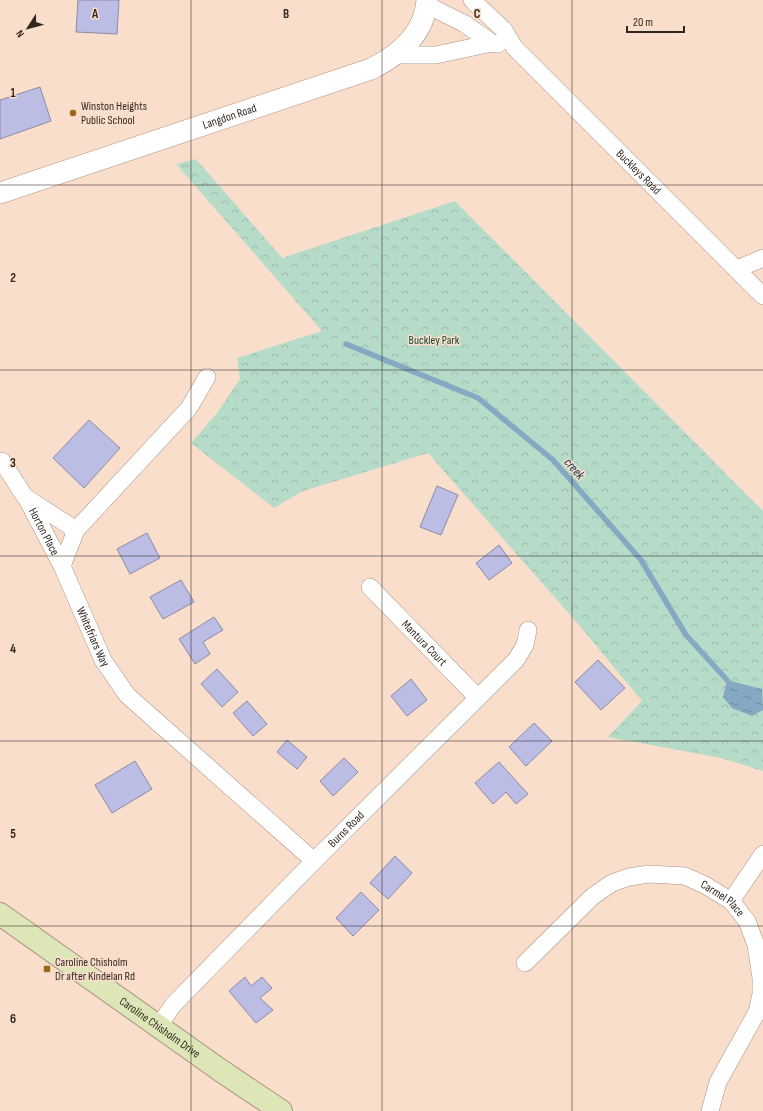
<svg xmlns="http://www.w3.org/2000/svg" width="763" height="1111" font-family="'Sofia Sans Condensed',sans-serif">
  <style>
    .forest { fill: url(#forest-crowns) }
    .water { fill: url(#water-ripples) }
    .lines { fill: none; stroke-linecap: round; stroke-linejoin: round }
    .stream { stroke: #85a8c3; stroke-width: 5.5 }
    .building { fill: #bcbde4; stroke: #8a8aa5 }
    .minor-casing { stroke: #aa907f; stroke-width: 18 }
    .tertiary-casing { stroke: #aa907f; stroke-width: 22 }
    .secondary-casing { stroke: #aa907f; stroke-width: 24 }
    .minor { stroke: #fff; stroke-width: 17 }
    .tertiary { stroke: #fff; stroke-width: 21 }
    .secondary { stroke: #dde6b6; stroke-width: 22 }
    .grid { fill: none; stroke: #312720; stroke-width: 1; stroke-opacity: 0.55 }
    .poi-dot { fill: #99681b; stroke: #fadecc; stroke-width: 1.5 }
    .labels { text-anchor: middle; stroke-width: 3; stroke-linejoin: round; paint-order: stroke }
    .poi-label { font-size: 12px; fill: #312720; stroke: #fadecc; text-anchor: start }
    .street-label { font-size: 12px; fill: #312720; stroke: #fadecc }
    .park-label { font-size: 12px; fill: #0e4834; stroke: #fadecc }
    .water-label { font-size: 13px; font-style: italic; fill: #04314d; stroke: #fadecc }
    .grid-label { font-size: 13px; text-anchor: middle; font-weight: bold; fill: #312720; stroke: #fadecc; stroke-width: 3; stroke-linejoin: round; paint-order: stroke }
  </style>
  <defs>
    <pattern id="forest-crowns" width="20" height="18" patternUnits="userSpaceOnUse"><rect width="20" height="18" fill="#b6dbc9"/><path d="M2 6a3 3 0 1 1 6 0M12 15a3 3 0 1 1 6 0" fill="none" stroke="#9dbcac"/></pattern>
    <pattern id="water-ripples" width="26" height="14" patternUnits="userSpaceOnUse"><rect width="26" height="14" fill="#85a8c3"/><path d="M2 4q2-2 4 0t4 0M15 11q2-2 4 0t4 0" fill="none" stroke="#6d899e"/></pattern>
  </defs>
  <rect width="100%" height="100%" fill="#fadecc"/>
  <path class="forest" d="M196,159L282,258L455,201L763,511V627L762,628L763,629V771L721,758L608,737L642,701L579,625L428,453L303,491L274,508L191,443L217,413L240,379L237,358L322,331L176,164Z"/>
  <path class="water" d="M727,680L762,689L763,710L752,716L732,708L723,697Z"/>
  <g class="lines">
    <path class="stream" d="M346,344L478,398L553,460L641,560L686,635L727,680"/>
  </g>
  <g class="building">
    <path d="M78,0H119L117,34L76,32Z"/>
    <path d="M40,87L51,121L0,139V100Z"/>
    <path d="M89,420L120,448L84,488L53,458Z"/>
    <path d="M437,486L458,495L441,535L420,527Z"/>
    <path d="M147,533L160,558L130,574L117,549Z"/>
    <path d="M499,545L512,563L489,580L476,563Z"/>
    <path d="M181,580L194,602L163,619L150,597Z"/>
    <path d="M214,617L223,630L203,642L210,654L195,664L179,639Z"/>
    <path d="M598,660L625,688L601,710L575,682Z"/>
    <path d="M217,669L238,692L222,707L201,684Z"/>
    <path d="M411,679L427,700L407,716L391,696Z"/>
    <path d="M247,701L267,724L253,736L233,713Z"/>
    <path d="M534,723L552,741L526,766L509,747Z"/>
    <path d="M287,740L307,757L297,769L277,752Z"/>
    <path d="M344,758L358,772L333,796L320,781Z"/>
    <path d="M135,761L152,789L112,813L95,785Z"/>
    <path d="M499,762L528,794L516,804L506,792L493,804L475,783Z"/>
    <path d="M395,856L412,873L388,899L370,883Z"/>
    <path d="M361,892L379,910L353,936L336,918Z"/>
    <path d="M245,977L251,986L262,977L272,988L260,998L273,1010L256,1023L229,991Z"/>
  </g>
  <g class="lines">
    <defs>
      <g id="minor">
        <path id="s1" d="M472,0L504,30L514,47L763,296"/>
        <path d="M427,5L465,24L492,43L498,44"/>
        <path d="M395,55H436L492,43"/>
        <path d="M737,269L763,258"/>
        <path id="s2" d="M207,377L189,408L76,530L62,566L103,660L127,695L314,861"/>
        <path d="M2,461L25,497L76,530"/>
        <path id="s3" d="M26,497L62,566"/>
        <path id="s4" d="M370,587L478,698"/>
        <path d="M731,901L763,854"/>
        <path id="s5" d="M525,963L593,896L612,883L629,877L649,874L685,876L705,885L731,901L747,921L756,945L761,978V994L757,1012L718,1082L710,1111"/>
        <path id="s6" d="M159,1026L173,1005L314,861L516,660L525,645L528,630"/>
      </g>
      <g id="tertiary">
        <path id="s7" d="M0,193L371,69C399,55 425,34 427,0"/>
      </g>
      <g id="secondary">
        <path id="s8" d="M0,914L220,1070L281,1111"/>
      </g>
    </defs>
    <use href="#minor" class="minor-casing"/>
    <use href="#tertiary" class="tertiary-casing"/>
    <use href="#secondary" class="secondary-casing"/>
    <use href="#minor" class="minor"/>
    <use href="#tertiary" class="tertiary"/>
    <use href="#secondary" class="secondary"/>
  </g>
  <path class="grid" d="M191,0V1111M382,0V1111M572,0V1111M0,185H763M0,370H763M0,556H763M0,741H763M0,926H763"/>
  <g class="poi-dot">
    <circle cx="73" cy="113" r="4"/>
    <rect x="43" y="965" width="8" height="8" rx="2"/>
  </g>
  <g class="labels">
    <g class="poi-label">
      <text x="81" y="110">Winston Heights<tspan x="81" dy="14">Public School</tspan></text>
      <text x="55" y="966">Caroline Chisholm<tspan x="55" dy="14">Dr after Kindelan Rd</tspan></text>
    </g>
    <g class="street-label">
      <text dy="4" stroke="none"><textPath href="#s7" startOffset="242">Langdon Road</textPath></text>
      <text dy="4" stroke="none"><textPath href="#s1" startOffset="240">Buckleys Road</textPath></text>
      <text dy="4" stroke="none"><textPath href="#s3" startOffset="39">Horton Place</textPath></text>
      <text dy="4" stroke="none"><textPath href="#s2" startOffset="318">Whitefriars Way</textPath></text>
      <text dy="4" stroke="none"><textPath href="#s4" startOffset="78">Mantura Court</textPath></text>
      <text dy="4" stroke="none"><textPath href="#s6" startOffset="272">Burns Road</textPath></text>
      <text dy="4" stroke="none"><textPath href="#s5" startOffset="237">Carmel Place</textPath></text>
      <text dy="4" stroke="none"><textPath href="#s8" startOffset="196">Caroline Chisholm Drive</textPath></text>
    </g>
    <g class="park-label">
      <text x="434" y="344">Buckley Park</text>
    </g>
    <g class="water-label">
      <text transform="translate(575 468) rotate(49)" y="5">creek</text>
    </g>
  </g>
  <g class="grid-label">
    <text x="95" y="18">A</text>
    <text x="286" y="18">B</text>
    <text x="477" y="18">C</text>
    <text x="13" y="97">1</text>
    <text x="13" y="282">2</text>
    <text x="13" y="467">3</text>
    <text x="13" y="653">4</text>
    <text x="13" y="838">5</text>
    <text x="13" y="1023">6</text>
  </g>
  <g transform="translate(28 28) rotate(234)" stroke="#fadecc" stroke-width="3" paint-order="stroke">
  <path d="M0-3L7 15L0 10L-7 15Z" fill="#312720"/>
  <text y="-6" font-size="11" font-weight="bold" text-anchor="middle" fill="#312720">N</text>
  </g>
  <path d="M627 26v6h57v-6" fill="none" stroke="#312720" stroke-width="2"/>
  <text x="633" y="26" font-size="12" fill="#312720" stroke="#fadecc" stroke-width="3" paint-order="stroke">20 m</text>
</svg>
